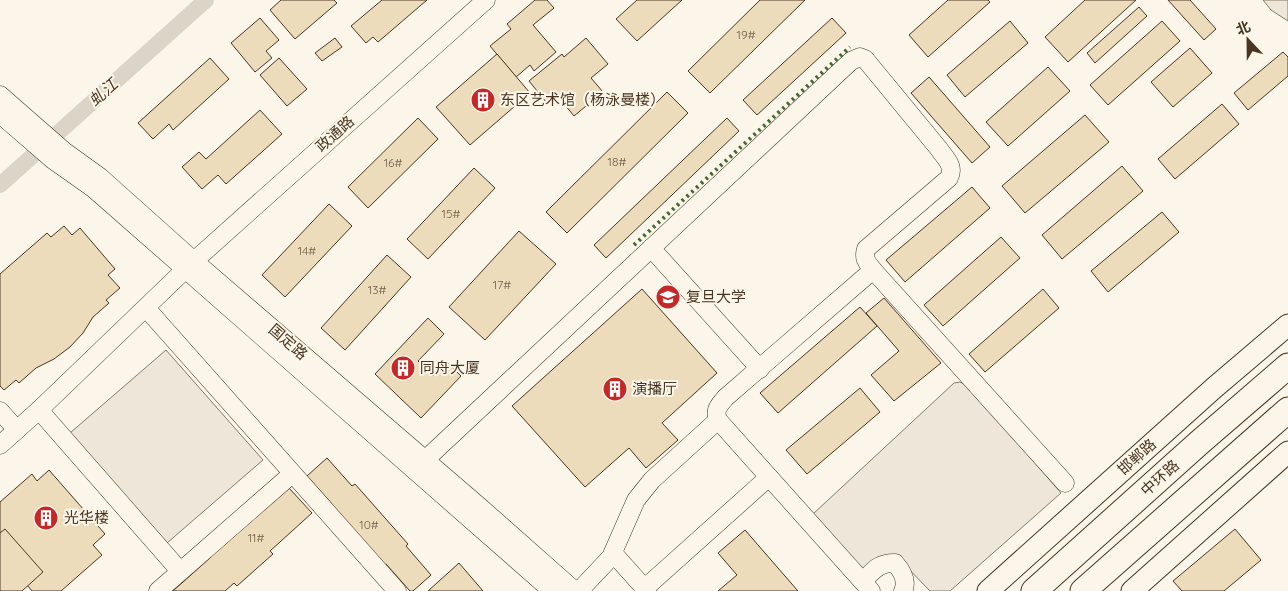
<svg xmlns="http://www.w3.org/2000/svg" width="1288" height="591" font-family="Quicksand,'Noto Sans SC',sans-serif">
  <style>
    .green { fill: #ede6d9; stroke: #887966 }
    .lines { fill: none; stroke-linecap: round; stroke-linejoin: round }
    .canal { stroke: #dcd4c6; stroke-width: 16 }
    .building { fill: #ecdcbc; stroke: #4a3520 }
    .minor-casing { stroke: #4a3520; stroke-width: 19 }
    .major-casing { stroke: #4a3520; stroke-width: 23 }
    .highway-casing { stroke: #4a3520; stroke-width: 27 }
    .minor { stroke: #fbf6e9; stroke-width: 18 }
    .major { stroke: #fbf6e9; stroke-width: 21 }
    .highway { stroke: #fbf6e9; stroke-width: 25 }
    .hedge { stroke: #436837; stroke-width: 4; stroke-dasharray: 2.5 4; stroke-linecap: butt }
    .labels { text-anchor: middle; stroke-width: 4; stroke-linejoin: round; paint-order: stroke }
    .number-label { font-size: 12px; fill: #725f47 }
    .poi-label { font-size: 15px; fill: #4a3520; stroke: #fbf6e9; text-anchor: start }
    .street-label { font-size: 15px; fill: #4a3520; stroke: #fbf6e9 }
    .water-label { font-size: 16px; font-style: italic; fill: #4a3520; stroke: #fbf6e9 }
  </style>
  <rect width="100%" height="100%" fill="#fbf6e9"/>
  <g class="green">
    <path d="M1263,0H1288V21L1271,10Z"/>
    <path d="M166,350L263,460L167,543L70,433Z"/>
    <path d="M960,382L968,386L1061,493L950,591H930L899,559L863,571L813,514L954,383Z"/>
  </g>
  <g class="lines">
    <path class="canal" d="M0,185L206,0"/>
  </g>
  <g class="building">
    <path d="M281,0H334L337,3L295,39L270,10Z"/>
    <path d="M382,0H427L378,42L373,37L366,43L351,26Z"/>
    <path d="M535,0H547L554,8L533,25L556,52L534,71L530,65L516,77L490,46L511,29L507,24Z"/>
    <path d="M637,0H682L637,41L616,19Z"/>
    <path d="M760,0H805L710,93L688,71Z"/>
    <path d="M948,0H988L990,2L928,57L909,35Z"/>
    <path d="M1085,0H1136L1068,62L1045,37Z"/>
    <path d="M1168,0H1190L1216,29L1204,40Z"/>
    <path d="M1139,7L1147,16L1095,63L1087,53Z"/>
    <path d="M260,18L279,40L266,51L272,58L255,72L231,43Z"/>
    <path d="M832,18L846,33L757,115L743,100Z"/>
    <path d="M1010,21L1028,43L965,97L947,75Z"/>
    <path d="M1162,21L1180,41L1108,105L1090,85Z"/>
    <path d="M335,38L342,47L322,61L315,53Z"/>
    <path d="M586,38L608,64L591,78L603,92L574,116L556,94L546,102L529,81L562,54L564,57Z"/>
    <path d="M1190,48L1212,73L1173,107L1151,82Z"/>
    <path d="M1283,52L1288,57V76L1248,110L1234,93Z"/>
    <path d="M497,54L530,93L470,145L436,107Z"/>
    <path d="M210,58L229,79L173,130L169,124L153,139L138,123Z"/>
    <path d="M279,58L307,89L287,106L260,75Z"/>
    <path d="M1048,67L1070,91L1008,146L986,122Z"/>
    <path d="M929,77L990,147L972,163L911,93Z"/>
    <path d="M667,92L688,113L567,233L546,212Z"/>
    <path d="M1222,104L1239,124L1175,179L1158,159Z"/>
    <path d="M260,110L282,134L226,184L218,175L202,189L182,167L199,152L206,159Z"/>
    <path d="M1085,115L1109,142L1025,213L1002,186Z"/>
    <path d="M418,118L438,139L368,208L348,187Z"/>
    <path d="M727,118L739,131L606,258L594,245Z"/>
    <path d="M1122,166L1143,191L1062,259L1042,235Z"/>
    <path d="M474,168L495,188L428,259L407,239Z"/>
    <path d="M972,187L990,208L905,282L886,260Z"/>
    <path d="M329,204L352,226L285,297L262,275Z"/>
    <path d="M1162,212L1179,232L1108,292L1091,271Z"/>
    <path d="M64,226L72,235L80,228L115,269L108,275L120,288L106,300L109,303L93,317L83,333L70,347L54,359L36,368L19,383L16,380L4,390L0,386V274L47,233L51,237Z"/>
    <path d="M519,231L556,264L485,340L449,307Z"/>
    <path d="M1001,237L1020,258L943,326L924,305Z"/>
    <path d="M387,255L411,277L345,350L321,328Z"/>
    <path d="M642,289L717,373L662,423L678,440L646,468L629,448L585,487L512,406Z"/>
    <path d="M1043,289L1059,308L985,372L969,354Z"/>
    <path d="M884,298L941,363L894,401L871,375L899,351L866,313Z"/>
    <path d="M860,307L877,326L778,413L760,393Z"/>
    <path d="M428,318L444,334L418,361L433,376L447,362L461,376L421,418L375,374Z"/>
    <path d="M860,388L880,412L807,474L786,450Z"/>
    <path d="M327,458L352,486L355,484L408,544L406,546L431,575L413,591H410L386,564L383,566L330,506L332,504L307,476Z"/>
    <path d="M49,470L105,534L93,545L102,555L61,591H32L27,585L20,591H0V502L32,474L37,481Z"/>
    <path d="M289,488L312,513L270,551L273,554L237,586L234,583L225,591H173L211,557L209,555L245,523L247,525Z"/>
    <path d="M5,529L43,572L22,591H0V533Z"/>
    <path d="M1235,529L1261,560L1224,591H1182L1173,581Z"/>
    <path d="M745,530L798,591H718L737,575L718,553Z"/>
    <path d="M459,563L483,591H428Z"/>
  </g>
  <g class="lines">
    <defs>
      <g id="minor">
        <path d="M0,95L64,151L100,177L194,261L480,507L575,591"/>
        <path d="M0,114L53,160L94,189L552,591"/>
        <path d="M651,248L760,369"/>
        <path d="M146,308L397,591"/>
        <path d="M39,410L180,571"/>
        <path d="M0,411L17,430"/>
        <path d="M0,445L39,410L194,261L486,0"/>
        <path d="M425,460L851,61L860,57L865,59L939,149C946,159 955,166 949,178L866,249C863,259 867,262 873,270L1065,483"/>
        <path d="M613,553L647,591"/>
        <path d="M863,581C874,570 878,563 895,563C902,571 908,581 903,591"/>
        <path d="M645,588L769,477"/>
        <path d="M158,591L292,474"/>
        <path d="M579,591L611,557L636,500L652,480L718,420"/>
        <path d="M871,591L718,420C714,409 719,406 725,398L873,270"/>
      </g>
      <g id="major">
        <path d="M988,591L1214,388L1288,325"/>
        <path d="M1132,591L1288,452"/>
      </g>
      <g id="highway">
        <path d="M1034,591L1200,442L1288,366"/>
        <path d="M1083,591L1288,410"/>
      </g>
    </defs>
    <use href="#minor" class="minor-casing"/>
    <use href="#major" class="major-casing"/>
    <use href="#highway" class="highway-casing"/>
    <use href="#minor" class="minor"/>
    <use href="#major" class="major"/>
    <use href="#highway" class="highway"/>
    <path class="hedge" d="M634,245L850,47"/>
  </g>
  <defs>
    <symbol id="building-disc" viewBox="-11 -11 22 22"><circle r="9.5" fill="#c62828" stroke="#fbf6e9"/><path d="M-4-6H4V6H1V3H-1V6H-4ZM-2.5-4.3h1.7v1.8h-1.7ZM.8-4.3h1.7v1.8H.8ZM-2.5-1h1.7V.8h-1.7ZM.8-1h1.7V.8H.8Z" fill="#fff"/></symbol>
    <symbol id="university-disc" viewBox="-11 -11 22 22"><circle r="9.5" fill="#c62828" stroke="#fbf6e9"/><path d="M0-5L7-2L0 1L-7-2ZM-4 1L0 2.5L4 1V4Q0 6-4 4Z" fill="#fff"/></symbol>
  </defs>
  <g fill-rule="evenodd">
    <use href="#building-disc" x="469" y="86" width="28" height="28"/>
    <use href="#university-disc" x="654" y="283" width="28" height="28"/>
    <use href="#building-disc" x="389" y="354" width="28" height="28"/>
    <use href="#building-disc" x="601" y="375" width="28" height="28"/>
    <use href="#building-disc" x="32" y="504" width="28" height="28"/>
  </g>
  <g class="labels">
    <g class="number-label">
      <text x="746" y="39">19#</text>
      <text x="617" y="166">18#</text>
      <text x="393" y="167">16#</text>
      <text x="451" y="218">15#</text>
      <text x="307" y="255">14#</text>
      <text x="502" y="289">17#</text>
      <text x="377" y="294">13#</text>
      <text x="369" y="529">10#</text>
      <text x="256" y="542">11#</text>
    </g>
    <g class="poi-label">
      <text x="500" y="105">东区艺术馆（杨泳曼楼）</text>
      <text x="686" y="302">复旦大学</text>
      <text x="420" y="373">同舟大厦</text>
      <text x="632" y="394">演播厅</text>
      <text x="64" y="523">光华楼</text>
    </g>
    <g class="street-label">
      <text transform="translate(335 134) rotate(-42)" y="5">政通路</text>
      <text transform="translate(288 342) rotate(41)" y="5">国定路</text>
      <text transform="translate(1137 457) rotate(-42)" y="5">邯郸路</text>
      <text transform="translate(1160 478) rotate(-42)" y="5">中环路</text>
    </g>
    <g class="water-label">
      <text transform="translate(103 92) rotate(-42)" y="6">虬江</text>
    </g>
  </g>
  <g transform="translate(1248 40) rotate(338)" stroke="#fbf6e9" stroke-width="4" paint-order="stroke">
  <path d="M0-4L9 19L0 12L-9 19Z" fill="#4a3520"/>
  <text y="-8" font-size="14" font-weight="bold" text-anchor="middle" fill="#4a3520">北</text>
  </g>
</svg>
